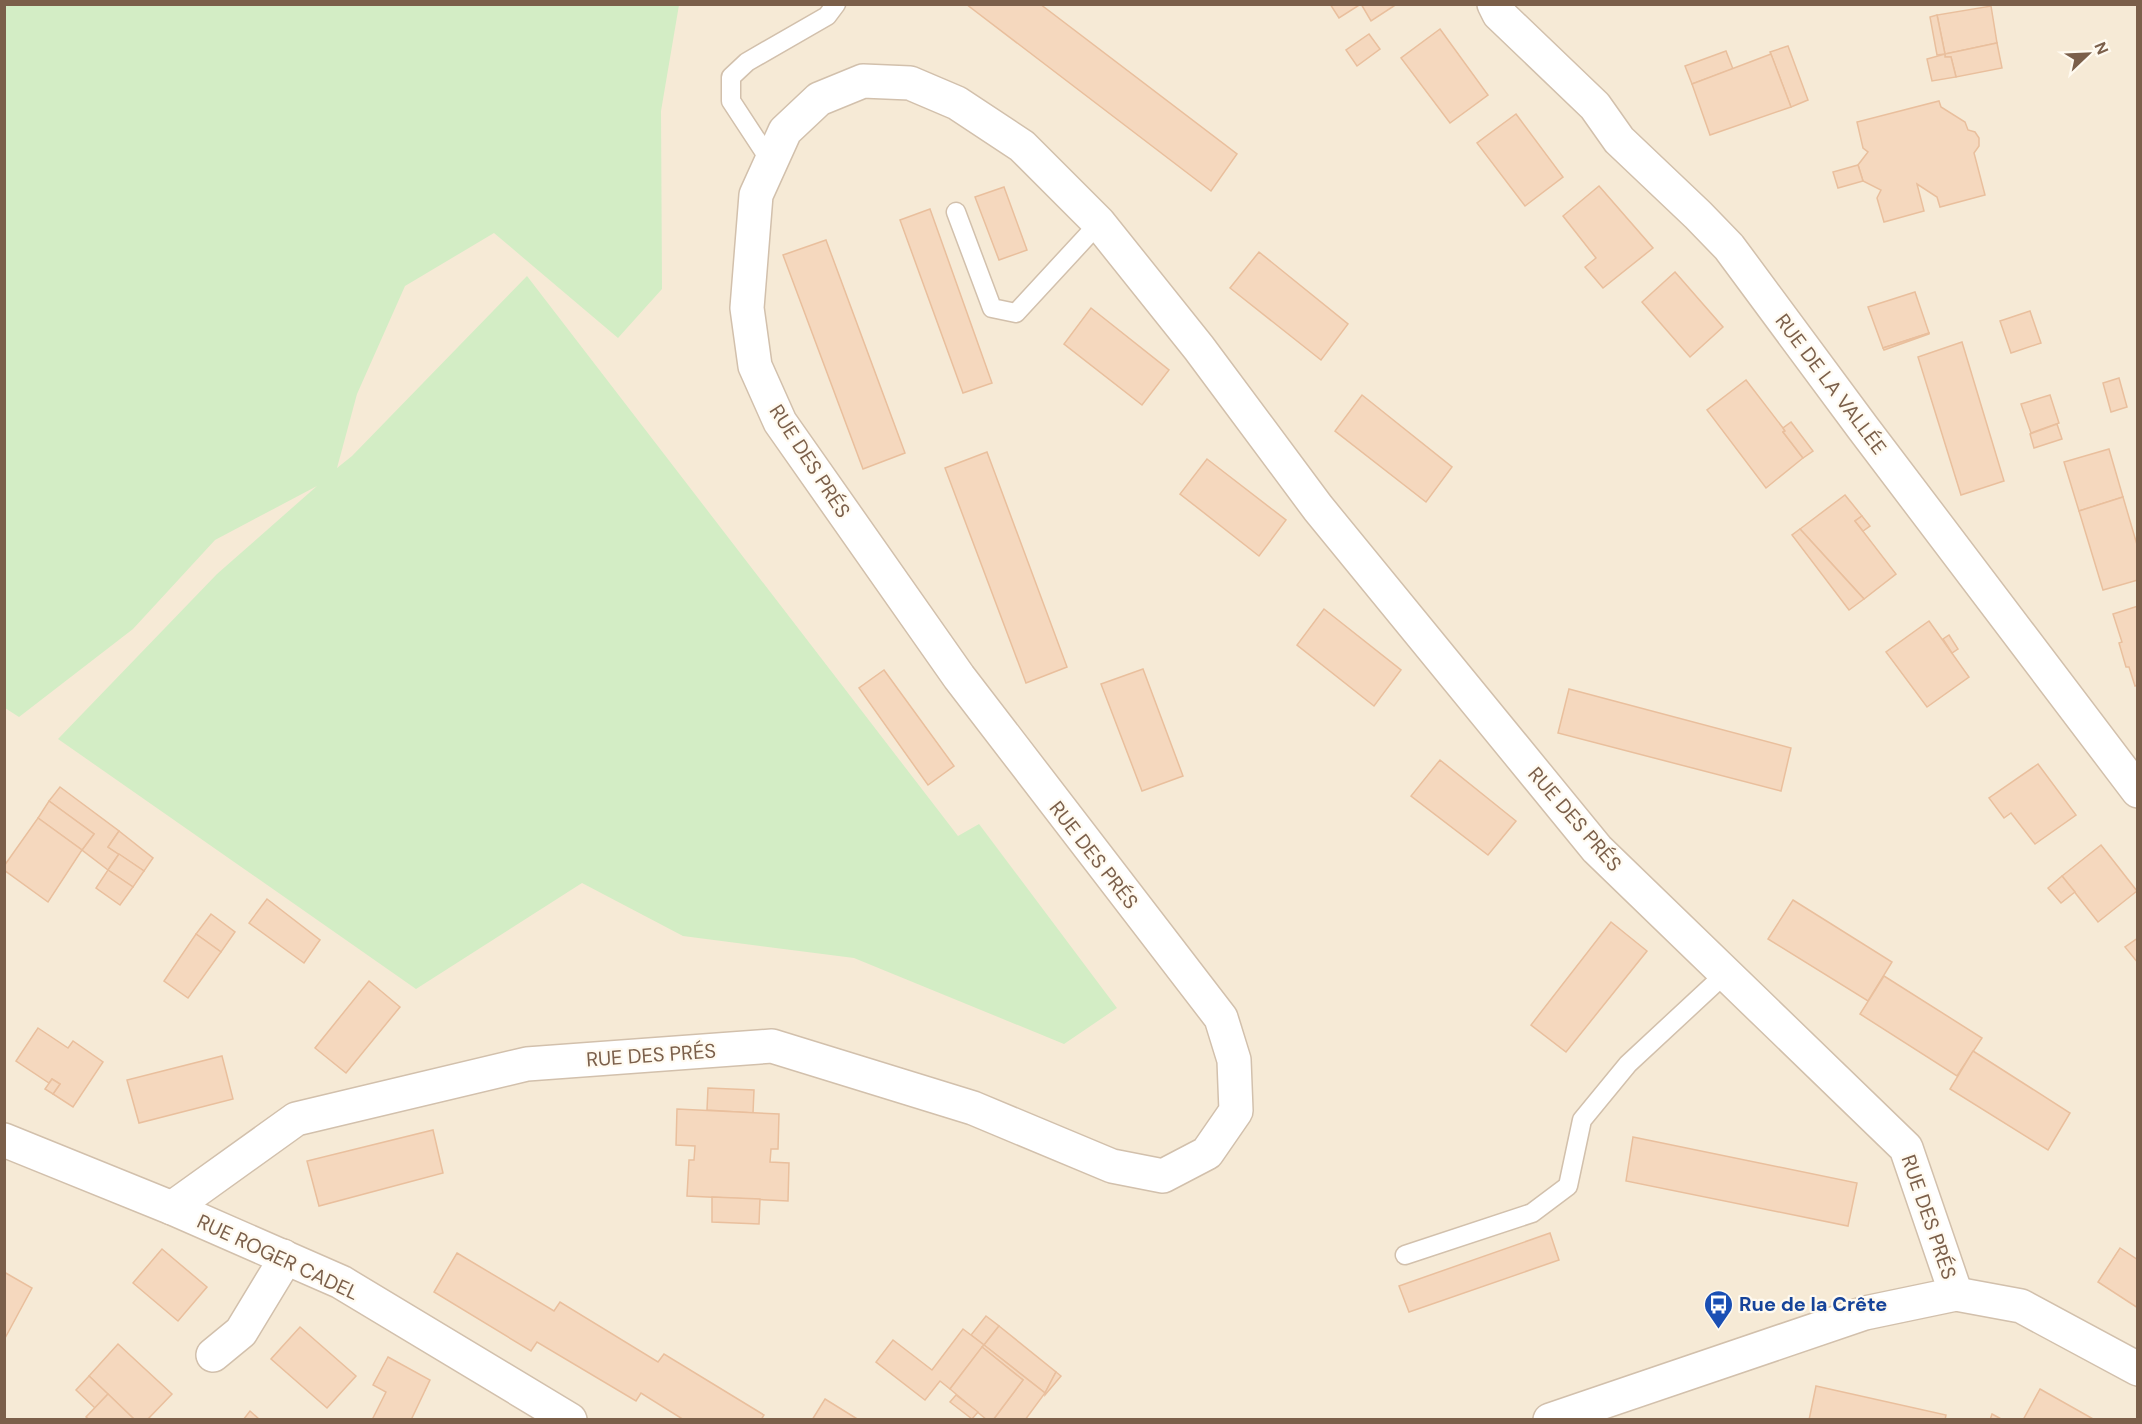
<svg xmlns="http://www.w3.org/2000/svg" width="2142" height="1424" font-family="'DM Sans',sans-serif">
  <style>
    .residential { fill: #f6ead6 }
    .green { fill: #d3edc5 }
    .building { fill: #f5d8be; stroke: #e9bf9d; stroke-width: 1.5 }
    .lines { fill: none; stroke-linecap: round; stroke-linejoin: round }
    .service-casing { stroke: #d2c0ac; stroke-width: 21 }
    .minor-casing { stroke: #d2c0ac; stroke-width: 36 }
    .service { stroke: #fff; stroke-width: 18 }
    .minor { stroke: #fff; stroke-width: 33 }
    .labels { text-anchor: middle; stroke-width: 4.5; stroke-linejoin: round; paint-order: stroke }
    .street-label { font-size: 20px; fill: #7b5f4a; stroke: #fffaf0 }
    .transit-label { font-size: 20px; font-weight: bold; fill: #164399; stroke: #fffaf0; text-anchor: start }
  </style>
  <rect width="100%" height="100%" fill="#fef7e9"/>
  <rect class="residential" x="5" y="5" width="2132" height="1414"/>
  <path class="green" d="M4,5H679L661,111L662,289L618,338L494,233L405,286L357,394L337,468L352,456L527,276L958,836L979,824L1117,1008L1064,1044L854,958L683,936L582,883L416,989L58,739L217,574L317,486L215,540L133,629L19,717L5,708Z"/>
  <g class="building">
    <path d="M966,4H1040L1237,154L1211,191Z"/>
    <path d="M1330,4H1361L1339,18Z"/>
    <path d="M1361,4H1397L1371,21Z"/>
    <path d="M1991,6L1997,43L1945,54L1937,15Z"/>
    <path d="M1937,15L1945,54L1937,55L1930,17Z"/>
    <path d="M1440,29L1488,95L1450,123L1401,58Z"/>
    <path d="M1369,34L1380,49L1357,66L1346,50Z"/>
    <path d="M1997,43L2002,68L1956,77L1951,57H1945V54Z"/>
    <path d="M1788,46L1808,100L1791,107L1770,52Z"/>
    <path d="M1726,51L1733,69L1692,84L1685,66Z"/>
    <path d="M1771,54L1791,107L1710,135L1692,84Z"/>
    <path d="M1945,54V57H1951L1956,77L1932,81L1927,59Z"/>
    <path d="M1939,101L1941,107L1965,122L1968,130L1975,132L1979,138V146L1974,153L1985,195L1940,207L1937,197L1917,184L1924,211L1884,222L1877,198L1881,190L1863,181L1858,165L1868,152L1863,148L1857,122Z"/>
    <path d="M1516,114L1563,177L1525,206L1477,143Z"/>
    <path d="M1858,165L1863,181L1838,188L1833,172Z"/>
    <path d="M1599,186L1653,248L1603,288L1585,267L1596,258L1563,216Z"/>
    <path d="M1004,187L1027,250L999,260L975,197Z"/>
    <path d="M930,209L992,383L963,393L900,220Z"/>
    <path d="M826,240L905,453L863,469L783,255Z"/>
    <path d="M1259,252L1348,324L1321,360L1230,288Z"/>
    <path d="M1675,272L1723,327L1690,357L1642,302Z"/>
    <path d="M1915,292L1929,333L1883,348L1868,307Z"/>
    <path d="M1091,308L1169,370L1142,405L1064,344Z"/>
    <path d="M2030,311L2041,343L2011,353L2000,321Z"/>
    <path d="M1929,333V334L1884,350L1883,348Z"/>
    <path d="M1962,342L2004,481L1961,495L1918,357Z"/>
    <path d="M2119,378L2127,407L2111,412L2103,383Z"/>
    <path d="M1746,380L1783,428L1785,431L1783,432L1803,458L1766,488L1707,410Z"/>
    <path d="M1362,395L1452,467L1426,502L1335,431Z"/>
    <path d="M2050,395L2059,423L2031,433L2021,404Z"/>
    <path d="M1791,422L1813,451L1803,458L1783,432L1785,431L1783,428Z"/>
    <path d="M2057,424L2062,439L2034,448L2030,434Z"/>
    <path d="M2109,449L2123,497L2079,511L2064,462Z"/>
    <path d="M987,452L1067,667L1026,683L945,468Z"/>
    <path d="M1207,459L1286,520L1259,556L1180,494Z"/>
    <path d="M1845,495L1862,516L1855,521L1896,574L1864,599L1800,529Z"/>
    <path d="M2123,497L2138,548V580L2103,590L2079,511Z"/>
    <path d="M1862,516L1870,526L1863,531L1855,521Z"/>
    <path d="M1800,529L1864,599L1849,610L1792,535Z"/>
    <path d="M2138,606V685L2135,686L2129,667H2126L2119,643L2122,642L2113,614Z"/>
    <path d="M1324,609L1401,670L1374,706L1297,645Z"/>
    <path d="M1929,621L1969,677L1927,707L1886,652Z"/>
    <path d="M1949,635L1958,649L1952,653L1943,639Z"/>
    <path d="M1143,669L1183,776L1142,791L1101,684Z"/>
    <path d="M884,670L954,766L928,785L859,688Z"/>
    <path d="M1569,689L1791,748L1781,791L1558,733Z"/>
    <path d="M1440,760L1516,821L1488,855L1411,796Z"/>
    <path d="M2038,764L2076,815L2035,844L2011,813L2004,818L1989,798Z"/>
    <path d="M60,787L119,831L108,847L119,854L108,870L82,850L94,834L49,801Z"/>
    <path d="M49,801L94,834L82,850L38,818Z"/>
    <path d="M38,818L82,850L48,902L4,870V866Z"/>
    <path d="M119,831L153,858L144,871L108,847Z"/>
    <path d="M2101,845L2137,891L2098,922L2062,876Z"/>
    <path d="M119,854L144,871L133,887L108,870Z"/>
    <path d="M108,870L133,887L120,905L96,888Z"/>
    <path d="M2062,876L2075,892L2061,903L2048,888Z"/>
    <path d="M267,899L320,940L304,963L249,923Z"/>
    <path d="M1793,900L1892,962L1868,1001L1768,939Z"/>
    <path d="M211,914L235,932L221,952L196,934Z"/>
    <path d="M1611,922L1647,951L1566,1052L1531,1025Z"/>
    <path d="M196,934L221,952L188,998L164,981Z"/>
    <path d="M2138,938V963L2125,947Z"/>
    <path d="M1884,976L1982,1038L1957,1076L1860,1014Z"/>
    <path d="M369,981L400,1007L346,1073L315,1048Z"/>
    <path d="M38,1028L68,1048L73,1041L103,1062L73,1107L53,1094L60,1084L52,1079L49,1083L16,1061Z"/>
    <path d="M1973,1051L2070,1113L2048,1150L1950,1089Z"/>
    <path d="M222,1056L233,1099L139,1123L127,1080Z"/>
    <path d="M52,1079L60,1084L53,1094L45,1089Z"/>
    <path d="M708,1088L754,1090L753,1113L707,1110Z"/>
    <path d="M677,1109L779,1114L778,1149H771L770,1162L789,1163L788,1201L687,1196L689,1160H694L695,1146L676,1145Z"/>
    <path d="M433,1130L443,1173L319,1206L307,1161Z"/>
    <path d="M1633,1137L1857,1183L1848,1226L1626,1181Z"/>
    <path d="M712,1197L760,1199L759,1224L712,1222Z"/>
    <path d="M1550,1233L1559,1260L1409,1312L1399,1286Z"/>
    <path d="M2120,1248L2138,1260V1308L2098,1282Z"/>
    <path d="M162,1249L207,1287L178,1321L133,1283Z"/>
    <path d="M457,1253L554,1311L560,1302L658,1362L664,1354L764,1415L761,1420H684L641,1393L636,1401L537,1342L531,1351L434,1292Z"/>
    <path d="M4,1272L32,1288L4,1340Z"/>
    <path d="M986,1316L999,1326L984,1345L971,1335Z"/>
    <path d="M999,1326L1056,1372L1045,1393L984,1345Z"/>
    <path d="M300,1327L356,1376L327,1408L271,1359Z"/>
    <path d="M963,1329L984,1345L950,1389L940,1381L925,1400L876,1362L893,1340L932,1370Z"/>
    <path d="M118,1344L172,1394L147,1420H135L89,1376Z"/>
    <path d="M984,1345L1045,1393L1025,1420H993L1023,1380L982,1347Z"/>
    <path d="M982,1347L1023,1380L993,1420H987L950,1389Z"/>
    <path d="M388,1357L430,1380L411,1420H372L386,1392L373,1385Z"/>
    <path d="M1056,1372L1061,1376L1045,1395V1393Z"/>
    <path d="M89,1376L108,1394L95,1408L76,1390Z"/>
    <path d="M1816,1386L1946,1415L1945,1420H1809Z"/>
    <path d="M2040,1389L2095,1420H2023Z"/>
    <path d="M108,1394L135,1420H90L86,1417Z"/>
    <path d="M956,1395L978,1412L972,1419L950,1402Z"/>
    <path d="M825,1399L859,1420H812Z"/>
    <path d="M250,1411L260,1420H243Z"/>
    <path d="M1992,1414L2003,1420H1990Z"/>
  </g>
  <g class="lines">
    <defs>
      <g id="service">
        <path d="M771,162L731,101V77L747,62L827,16L836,4"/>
        <path d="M956,212L992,308L1016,313L1099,223"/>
        <path d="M1405,1255L1532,1213L1568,1186L1582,1120L1628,1064L1726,973"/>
      </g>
      <g id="minor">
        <path d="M1494,4L1499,14L1595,106L1619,140L1698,215L1729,247L1863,428L2138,791"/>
        <path d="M4,1140L172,1208L341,1282L570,1420"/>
        <path d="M172,1208L296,1119L527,1064L772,1046L973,1108L1112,1166L1163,1176L1207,1153L1236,1111L1234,1060L1221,1018L959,677L780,422L755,366L747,308L756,195L785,131L819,99L863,81L910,83L957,103L1022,146L1099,223L1199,348L1318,508L1597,849L1906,1148L1956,1294"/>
        <path d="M213,1355L241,1332L278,1271L283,1256"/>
        <path d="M1550,1420L1865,1313L1956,1294L2021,1306L2138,1369"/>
      </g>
    </defs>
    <use href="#service" class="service-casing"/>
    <use href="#minor" class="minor-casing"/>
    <use href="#service" class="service"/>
    <use href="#minor" class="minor"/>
  </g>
  <defs>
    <symbol id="bus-pin" viewBox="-11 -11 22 30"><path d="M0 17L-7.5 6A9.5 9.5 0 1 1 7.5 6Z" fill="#1a4fb4" stroke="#fffaf0"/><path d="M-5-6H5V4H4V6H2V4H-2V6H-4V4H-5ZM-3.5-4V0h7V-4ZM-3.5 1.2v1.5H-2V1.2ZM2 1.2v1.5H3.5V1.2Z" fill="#fff"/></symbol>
  </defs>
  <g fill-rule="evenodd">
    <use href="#bus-pin" x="1702" y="1288" width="33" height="45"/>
  </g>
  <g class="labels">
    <g class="street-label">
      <text transform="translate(1831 384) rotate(53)" y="7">RUE DE LA VALLÉE</text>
      <text transform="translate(810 461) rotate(57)" y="7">RUE DES PRÉS</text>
      <text transform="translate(1575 819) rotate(49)" y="7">RUE DES PRÉS</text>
      <text transform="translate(1094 855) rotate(52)" y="7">RUE DES PRÉS</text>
      <text transform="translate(651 1055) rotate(-4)" y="7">RUE DES PRÉS</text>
      <text transform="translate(1929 1217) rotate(71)" y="7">RUE DES PRÉS</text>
      <text transform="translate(278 1257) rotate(25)" y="7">RUE ROGER CADEL</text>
    </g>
    <g class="transit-label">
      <text x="1739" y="1311">Rue de la Crête</text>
    </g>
  </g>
  <rect width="2142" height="1424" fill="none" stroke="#7b5f4a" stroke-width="12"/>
  <g transform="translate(2088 54) rotate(67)" stroke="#fffaf0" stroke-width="4.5" paint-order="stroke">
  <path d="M0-4.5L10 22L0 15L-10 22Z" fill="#7b5f4a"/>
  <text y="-9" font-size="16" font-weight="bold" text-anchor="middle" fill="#7b5f4a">N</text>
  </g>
</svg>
